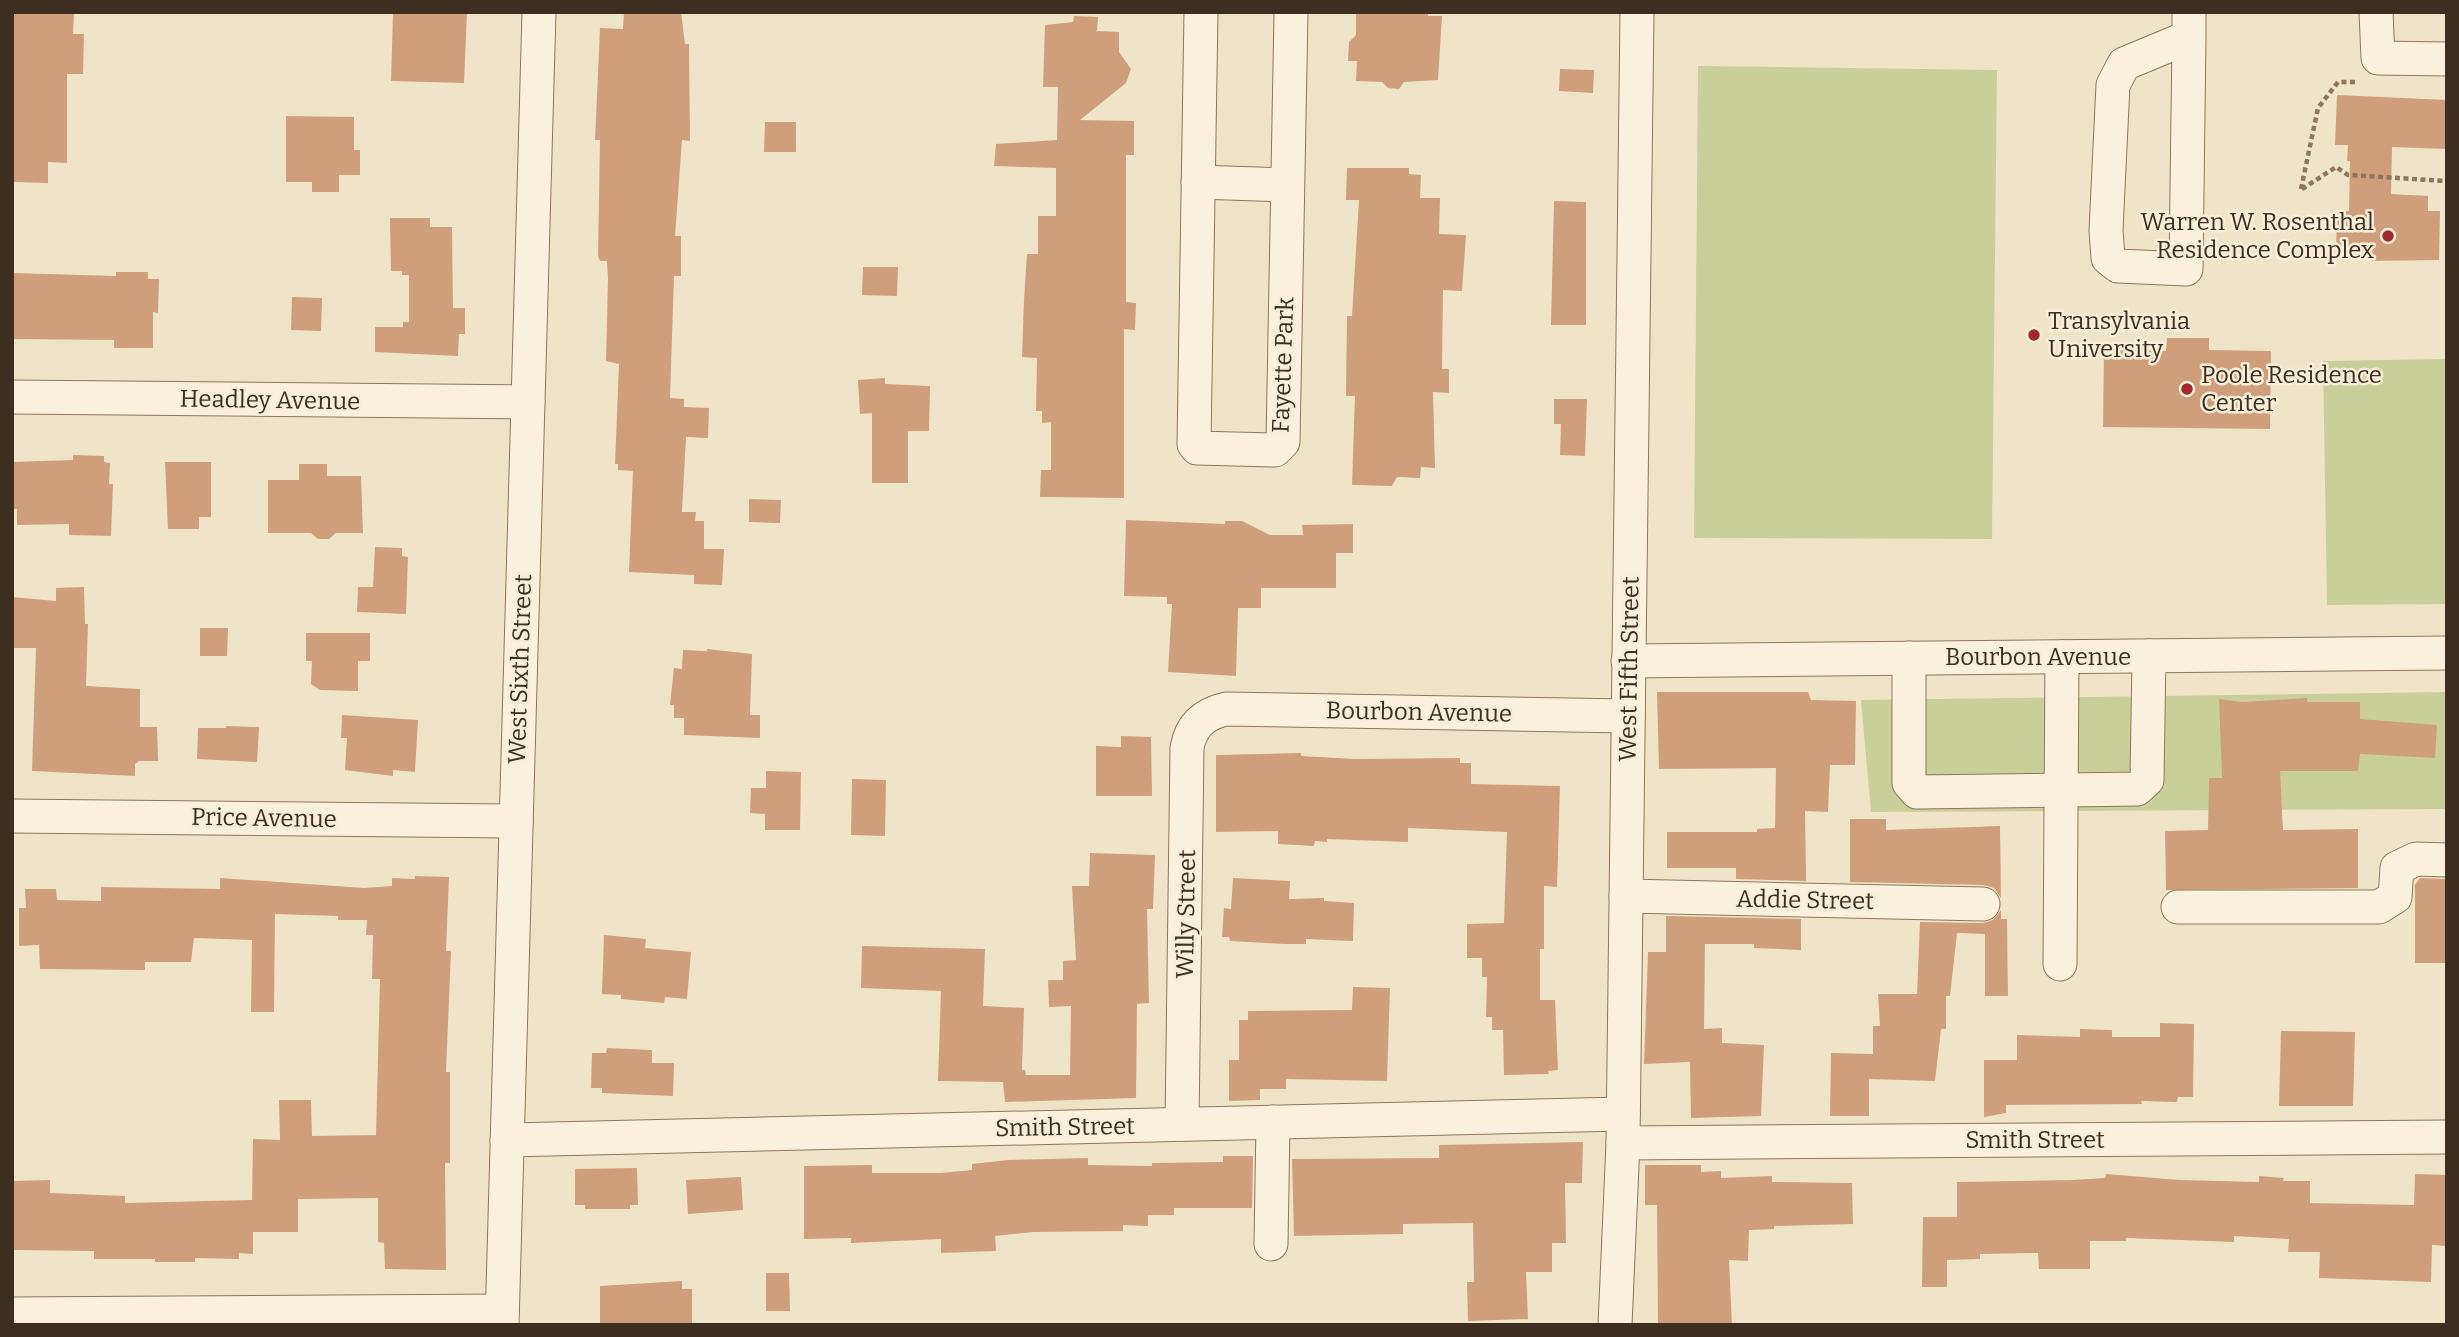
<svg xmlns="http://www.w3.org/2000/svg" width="2459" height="1337" font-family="Bitter,serif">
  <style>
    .green { fill: #c9cf9b }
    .building { fill: #cf9f7d }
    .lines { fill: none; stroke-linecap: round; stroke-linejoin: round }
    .minor-casing { stroke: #8d765c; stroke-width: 35 }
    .path { stroke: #8d765c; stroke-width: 4.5; stroke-dasharray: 5 3.5; stroke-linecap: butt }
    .minor { stroke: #faf1dc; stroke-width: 33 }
    .poi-dot { fill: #9e2a2b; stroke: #f7eed8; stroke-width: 2.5 }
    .labels { text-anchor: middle; stroke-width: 5; stroke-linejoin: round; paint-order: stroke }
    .poi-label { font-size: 24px; fill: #3d2e20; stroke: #f7eed8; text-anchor: start }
    .street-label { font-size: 24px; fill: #3d2e20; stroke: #f7eed8 }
  </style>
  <rect width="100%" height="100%" fill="#f0e4c8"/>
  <g class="green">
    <path d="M1698,66L1997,70L1992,539L1694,538Z"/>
    <path d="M2447,359V604L2327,605L2323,361Z"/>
    <path d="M2447,692V809L1871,812L1861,700Z"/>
  </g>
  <g class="building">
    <path d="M12,12H74L73,34H84L83,74H67V163L48,162V183L12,182Z"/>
    <path d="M393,12H467L464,83L391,81Z"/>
    <path d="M624,12H681L685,44H689L690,141L682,140L675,236H681V276H674L670,398L684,399V407L709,408L708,438L686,437L682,512H696L695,521H704V549H724L722,585L694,584V575L629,572L633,471L618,470V464H615L619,364L606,361L608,279L607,261H600L598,256L600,140H595L600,28L623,29Z"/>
    <path d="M1356,12H1428V16H1442L1438,80L1404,82L1399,89L1388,88L1382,82L1356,81L1357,61H1348L1349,42L1356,35Z"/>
    <path d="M1074,16L1098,17L1097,31L1119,32V52L1131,69L1126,83L1080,120L1134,121V155H1126V302L1136,303L1135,330L1124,329V498L1040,497L1041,470H1051V422L1042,423V411H1036L1037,358L1022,357L1024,300L1027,254H1038V216H1056V168L994,166L996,144L1057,140L1058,87H1043L1045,25L1073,22Z"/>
    <path d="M1560,69L1594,70L1593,93L1559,91Z"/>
    <path d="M2337,95L2447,100V149L2392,147L2391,194L2428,196V211H2440L2439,260L2370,261V259L2336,258L2337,211H2349L2350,161H2347L2348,145H2335Z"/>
    <path d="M286,116L354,117V150H360V175H339V192H312V182H286Z"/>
    <path d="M765,122H796V152H764Z"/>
    <path d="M1347,168H1409V174L1421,175L1420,198H1440L1439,234L1466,235L1462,291L1443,290L1442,369H1449V393L1433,392L1435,468L1421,467L1420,478L1397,477L1392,486L1352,485L1355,396H1346L1347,316H1352L1359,200H1346Z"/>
    <path d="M1554,201L1586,202V325H1551Z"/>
    <path d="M390,218H430V227H452L453,308H465V334H459L458,356L375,352V327H403V322H409V275H402V271H391Z"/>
    <path d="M863,267H898L897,296L862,295Z"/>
    <path d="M116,272H148V279H159L158,313L153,312V348H114V340L12,339V273L116,276Z"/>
    <path d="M292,297L322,298L321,331L291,330Z"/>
    <path d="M2167,338H2209V350L2271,351L2270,429L2103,427L2104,350L2166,351Z"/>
    <path d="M885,378V384L930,386L929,431H908V483H872V413L860,414L858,380Z"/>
    <path d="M1554,399H1587L1585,456L1560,455L1561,424H1554Z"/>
    <path d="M73,455L104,456V462L110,463L109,484H113L111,536L69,535V524L17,525V509H12V462L73,460Z"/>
    <path d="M165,462H211V517H199V529H168Z"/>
    <path d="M299,464H327V476H361L363,533H336L329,539H318L311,533H268V480H299Z"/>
    <path d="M749,499L781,500L780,523L749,522Z"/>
    <path d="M1126,520L1225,524V521H1242L1270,535H1303L1302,525L1353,524V553H1336V588H1261V608H1238L1236,676L1168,672L1172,604H1167V597L1124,596Z"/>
    <path d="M375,547L402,548V556L408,557L406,614L357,612L358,587H373Z"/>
    <path d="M84,587L85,624H88L86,686L140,689V727H157L158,761H139L135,764V776L32,771L36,648H12V597L56,601V588Z"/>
    <path d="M200,628H228L227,656H200Z"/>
    <path d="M306,633H370V661H358V691L320,690L311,684L312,661H306Z"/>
    <path d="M707,649L752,654L750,715H760V738L684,735V718H674V705H670L674,668L682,669L683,650L707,651Z"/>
    <path d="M1657,692H1808L1811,700L1856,701L1855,765H1830L1828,812L1805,811L1806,881L1736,879V868H1667V832H1757V829L1775,828L1776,768L1659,769Z"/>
    <path d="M2307,698V702H2360V719L2437,725L2435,758L2360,754L2358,771H2280L2283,830L2358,829V888L2166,890L2165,831L2208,830L2209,778H2222L2219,699L2242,702Z"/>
    <path d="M342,715L418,720L415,772L393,770V776L345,770L347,738H341Z"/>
    <path d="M226,726L259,727L257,762L197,759L198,728H226Z"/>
    <path d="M1121,736L1151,737L1152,796H1096V746L1121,747Z"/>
    <path d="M1301,753V756L1354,759L1460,758V763H1471V784L1560,786L1557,887L1544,886V949H1540V1000H1555L1558,1070L1548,1071L1549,1074L1504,1075L1503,1030H1492V1017H1486L1487,977H1482V958H1467V924L1504,923L1507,832L1408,828V842L1327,839V842L1315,841L1314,846L1278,844V831L1216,832V755Z"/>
    <path d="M766,771L801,772L800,830H765V814L750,813L751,788H766Z"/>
    <path d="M852,779L886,780L885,836L851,835Z"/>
    <path d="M1850,819H1886V830L2000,826L2001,898L1994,888L1983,885L1850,882Z"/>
    <path d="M1090,853L1155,855L1153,909H1147L1149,1003L1137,1004L1136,1098L1005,1102L1003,1082L938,1081L941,991L861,988L862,946L985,949L983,1006L1024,1008L1022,1070H1025L1026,1075H1070L1071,1006L1049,1007L1048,980H1063V961L1076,960L1072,886H1089Z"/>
    <path d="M415,876L449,877L446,951H451L446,1072H450V1163H445L446,1270L385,1269L384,1243L378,1242V1198L298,1199V1232H253V1254L239,1253V1259L195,1258V1262H155V1259H94V1251L12,1250V1181L50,1180V1193L125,1196V1203L252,1200L253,1139L280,1140L279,1100H311L312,1136L376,1135L380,979H372L373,935H366L367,920H338V916L275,914L274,1012H251L252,940L194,938L191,962H145V970L40,969L39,945L19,946V908H26L25,889H56L57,900L101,901V887L220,889V878L364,888L392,886V878L415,879Z"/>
    <path d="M1233,878L1290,881L1289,899L1324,898V901L1354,903L1353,941L1306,939V944H1285L1230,941L1229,937H1222L1224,908L1231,909Z"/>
    <path d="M2420,878L2447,879V963H2415V885Z"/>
    <path d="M2001,910V919H2007L2008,996H1985V934L1957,933L1950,996H1946V1029H1941L1935,1081L1869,1079V1116H1830L1831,1053L1873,1054V1026H1880L1878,994H1917L1920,922L1983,923L1993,920Z"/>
    <path d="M1666,916L1801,919V950L1754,948V944H1705L1704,1029L1722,1028V1043L1764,1045L1761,1116L1691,1118L1690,1062L1644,1064L1648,952H1666Z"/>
    <path d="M604,935L646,939L645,948L691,952L687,999L665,997L664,1003L621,999V995L602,994Z"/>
    <path d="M1353,987L1390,988L1387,1081L1286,1079V1089H1260V1100L1229,1101V1060H1239V1020H1248V1011L1352,1010Z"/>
    <path d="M2160,1023L2194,1024L2193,1097H2178L2177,1102L2141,1101L2142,1104L2006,1105V1113L1984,1117V1060H2017V1035L2080,1037V1029L2112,1030V1037H2160Z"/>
    <path d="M2281,1031L2355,1032L2353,1106H2279Z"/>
    <path d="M607,1048L652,1050V1063H674L673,1096L602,1093V1088H591L592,1053H606Z"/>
    <path d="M1583,1142L1582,1183H1565L1566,1243H1552V1272H1526L1528,1319L1468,1321L1467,1282H1474L1473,1223L1403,1224V1234L1294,1236L1292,1159L1439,1158V1145Z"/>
    <path d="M1223,1156H1253L1252,1208H1174V1215H1148V1226L1123,1225V1231L1033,1232L995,1236L996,1251L941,1253V1239L851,1243V1238L804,1239V1166L872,1165V1173H941L972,1170V1164L1008,1160L1088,1158V1165L1152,1166V1163L1223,1162Z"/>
    <path d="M1645,1165H1701V1172L1721,1171V1178L1772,1176V1182L1852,1183L1853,1224L1774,1226V1229L1749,1230L1748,1261L1729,1260L1732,1325H1658L1657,1205H1645Z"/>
    <path d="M637,1168L638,1205H630V1209H585V1205H575V1169Z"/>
    <path d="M2106,1174L2180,1180L2259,1182V1176L2284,1178L2283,1181H2310V1203L2414,1205L2415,1174L2447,1175V1246L2432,1245L2431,1282L2319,1278L2320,1252H2288L2289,1239L2234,1236V1242L2126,1238V1241H2090V1269H2039L2038,1253L1980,1254V1259L1947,1260V1287H1922L1923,1217H1957V1182L2072,1180L2105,1178Z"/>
    <path d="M741,1177L743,1210L688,1214L686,1180Z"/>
    <path d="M766,1273H789L790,1311H766Z"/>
    <path d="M682,1281V1289H692V1323L600,1324V1286Z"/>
  </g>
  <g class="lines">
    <defs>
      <g id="minor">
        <path d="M1201,12L1194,444L1197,448L1275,450L1283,442L1291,12"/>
        <path d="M2376,12L2378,58L2447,59"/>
        <path d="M2189,37L2124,64L2113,85L2106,230L2108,258L2118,266L2186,269L2189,37V12"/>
        <path d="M1198,182L1287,185"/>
        <path d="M12,397L528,402"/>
        <path d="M1909,658V783L1917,792L2137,789L2147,780L2149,656"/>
        <path d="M1628,661L2447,653"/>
        <path d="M12,816L516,821"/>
        <path d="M1626,896L1983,904"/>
        <path d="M2178,907H2379L2395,897L2397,868L2416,859L2447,860"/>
        <path d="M2060,964L2062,657"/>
        <path d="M1182,1124L1187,748C1191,725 1204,714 1226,709L1628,716"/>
        <path d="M507,1140L1623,1114"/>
        <path d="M1623,1143L2447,1137"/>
        <path d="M1271,1244L1273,1122"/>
        <path d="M12,1314L502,1311"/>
        <path d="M502,1325L539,12"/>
        <path d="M1615,1325L1623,1143L1637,12"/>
      </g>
    </defs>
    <use href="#minor" class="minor-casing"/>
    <g class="path">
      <path d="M2301,189L2318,108L2338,82H2358"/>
      <path d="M2302,189L2336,167L2348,175L2447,181"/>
    </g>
    <use href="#minor" class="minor"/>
  </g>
  <g class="poi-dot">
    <circle cx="2388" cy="236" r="7"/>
    <circle cx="2034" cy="335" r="7"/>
    <circle cx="2187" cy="389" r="7"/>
  </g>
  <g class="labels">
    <g class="poi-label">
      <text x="2374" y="230" text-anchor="end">Warren W. Rosenthal<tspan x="2374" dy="28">Residence Complex</tspan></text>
      <text x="2048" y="329">Transylvania<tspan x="2048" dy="28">University</tspan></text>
      <text x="2201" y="383">Poole Residence<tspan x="2201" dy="28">Center</tspan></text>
    </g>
    <g class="street-label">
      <text transform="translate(1283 365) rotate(-88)" y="8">Fayette Park</text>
      <text transform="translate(270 400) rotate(1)" y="8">Headley Avenue</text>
      <text x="2038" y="665">Bourbon Avenue</text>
      <text transform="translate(520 669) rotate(-88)" y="8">West Sixth Street</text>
      <text transform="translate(1629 669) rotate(-89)" y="8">West Fifth Street</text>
      <text transform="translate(1419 712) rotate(1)" y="8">Bourbon Avenue</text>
      <text transform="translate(264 818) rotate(1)" y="8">Price Avenue</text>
      <text transform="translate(1805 900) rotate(1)" y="8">Addie Street</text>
      <text transform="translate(1186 914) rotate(-89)" y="8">Willy Street</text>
      <text transform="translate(1065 1127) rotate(-1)" y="8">Smith Street</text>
      <text x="2035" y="1148">Smith Street</text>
    </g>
  </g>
  <rect width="2459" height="1337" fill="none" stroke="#3d2e20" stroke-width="28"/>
</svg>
